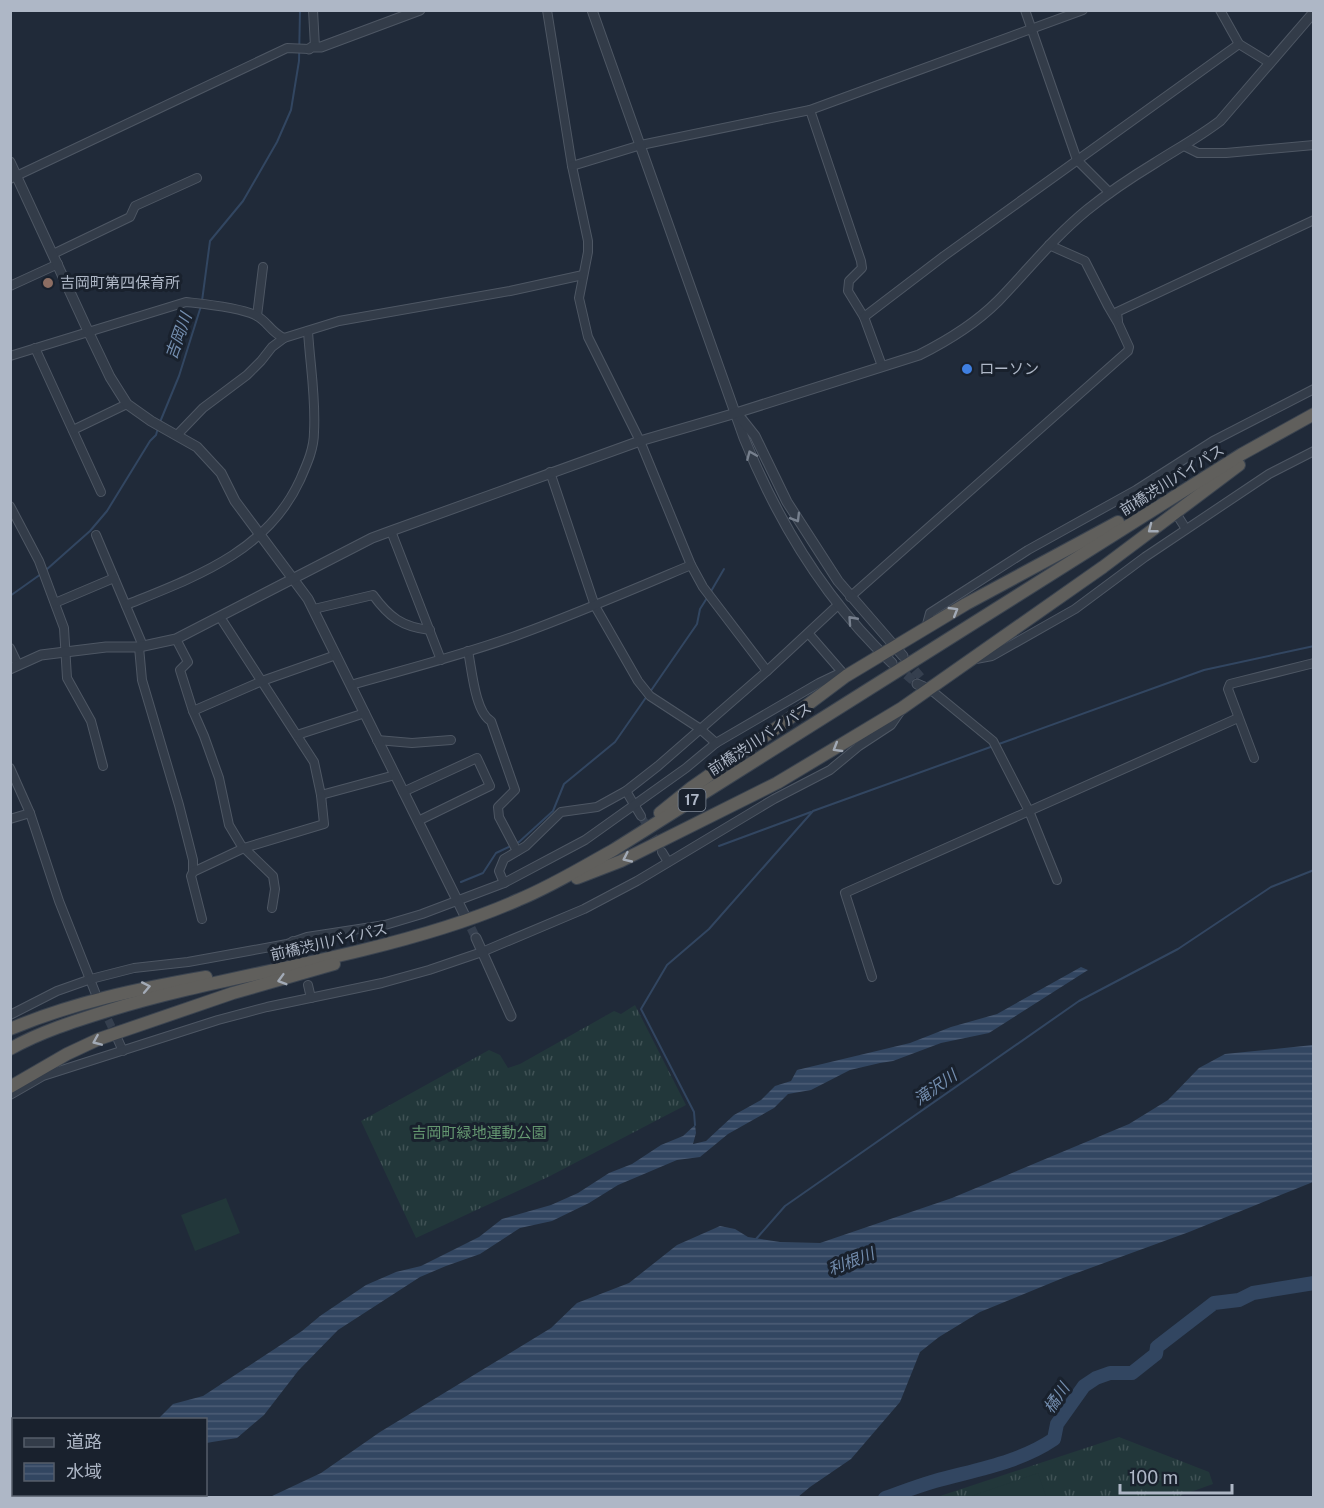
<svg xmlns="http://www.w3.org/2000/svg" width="1324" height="1508" font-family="'Public Sans','Noto Sans JP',sans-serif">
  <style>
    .grass { fill: url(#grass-tufts) }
    .garden { fill: #22373a }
    .water { fill: url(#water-rules) }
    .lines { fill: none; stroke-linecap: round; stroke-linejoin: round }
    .stream { stroke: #324661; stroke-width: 2 }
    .river { stroke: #324661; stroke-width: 14 }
    .minor-tunnel { stroke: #353f4e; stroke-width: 8; stroke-dasharray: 8 4; stroke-linecap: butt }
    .tertiary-tunnel { stroke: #353f4e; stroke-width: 9; stroke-dasharray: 9 4.5; stroke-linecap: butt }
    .minor-casing { stroke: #4e5764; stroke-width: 10 }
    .tertiary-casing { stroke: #4e5764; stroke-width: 11 }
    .trunk-casing { stroke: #3b4450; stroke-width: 14 }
    .minor { stroke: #333c49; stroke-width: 8 }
    .tertiary { stroke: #333c49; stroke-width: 9 }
    .trunk { stroke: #605f5c; stroke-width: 12 }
    .oneway { stroke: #77808e }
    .oneway2 { stroke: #a2aab6 }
    .education-dot { fill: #8d6e63; stroke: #19212d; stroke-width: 2 }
    .shop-dot { fill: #3f7fe0; stroke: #19212d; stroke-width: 2 }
    .labels { text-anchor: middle; stroke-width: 6; stroke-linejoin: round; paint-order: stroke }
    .shield { fill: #19212d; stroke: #818a98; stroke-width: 1.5 }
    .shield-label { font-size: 14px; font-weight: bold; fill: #aeb7c6 }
    .poi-label { font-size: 15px; fill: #aeb7c6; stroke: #19212d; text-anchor: start }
    .street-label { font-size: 15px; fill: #aeb7c6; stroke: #19212d }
    .park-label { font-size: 15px; fill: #649770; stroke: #19212d }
    .water-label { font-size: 16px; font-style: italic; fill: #748eaf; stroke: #19212d }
  </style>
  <defs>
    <pattern id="grass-tufts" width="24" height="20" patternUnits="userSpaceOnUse" patternTransform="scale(1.5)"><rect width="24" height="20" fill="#22373a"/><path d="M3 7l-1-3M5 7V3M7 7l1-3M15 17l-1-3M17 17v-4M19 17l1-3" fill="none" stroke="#405255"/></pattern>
    <pattern id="water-rules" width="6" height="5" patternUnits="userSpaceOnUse" patternTransform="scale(1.5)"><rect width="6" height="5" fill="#324661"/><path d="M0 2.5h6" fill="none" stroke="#4d5e76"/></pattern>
  </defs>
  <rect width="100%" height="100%" fill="#202a39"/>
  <g class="grass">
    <path d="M635,1005L686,1105L550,1176L416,1238L361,1121L489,1050L500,1055L508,1068L520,1064L614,1011L621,1014Z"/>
    <path d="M1119,1437L1209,1472L1213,1484L1174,1498H934Z"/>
  </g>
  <g class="garden">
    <path d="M226,1198L240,1233L195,1251L181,1215Z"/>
    <path d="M1038,1473L1046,1497H969Z"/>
  </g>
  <g class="water">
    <path d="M1081,967L1088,970L989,1033L941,1043L893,1061L880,1063L850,1070L811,1090L788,1094L774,1108L728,1134L700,1157L677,1160L618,1185L589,1203L552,1221L520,1228L480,1254L446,1266L420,1277L338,1330L298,1371L264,1415L237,1438L206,1443V1420L158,1419L173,1404L203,1396L302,1331L320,1316L366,1285L396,1272L421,1266L479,1237L502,1219L551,1205L578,1193L609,1173L632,1164L661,1145L683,1136L695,1125L696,1133L693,1144L706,1141L734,1115L761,1100L775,1086L791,1081L797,1070L910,1043L951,1027L997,1014Z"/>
    <path d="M1313,1045V1182L1189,1232L1063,1278L980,1312L939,1337L920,1352L900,1402L851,1459L810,1487L798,1497H270L321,1473L380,1432L551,1328L577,1303L629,1283L677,1245L720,1226L735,1229L748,1237L780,1242L820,1243L952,1198L1129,1124L1168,1100L1199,1068L1225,1054Z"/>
    <path d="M31,1494H101V1495L96,1498L25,1497Z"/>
  </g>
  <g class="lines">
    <g class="stream">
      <path d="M202,301L210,241L243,201L277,142L291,110L299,61L300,10"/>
      <path d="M160,422L179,376L201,306"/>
      <path d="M46,570L90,531L107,511L150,441L156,435L158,428"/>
      <path d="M710,593L724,569"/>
      <path d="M10,596L41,574"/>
      <path d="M650,692L697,624L700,609L707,598"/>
      <path d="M719,846L811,812"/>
      <path d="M461,882L483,873L496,853L519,842L553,811L564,784L615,742L647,696"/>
      <path d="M695,1125L694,1112L641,1009L667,965L709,929L813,811L1204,670L1314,646"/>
      <path d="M756,1239L785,1206L1079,1001L1178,949L1271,887L1314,870"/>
    </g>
    <path class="river" d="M885,1498C902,1492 918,1486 935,1481C974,1470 1019,1463 1054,1439L1057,1424L1084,1386L1096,1378L1110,1373H1132L1156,1354L1157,1347L1214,1303L1239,1300L1253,1293L1314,1283"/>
    <g class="minor-tunnel">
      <path d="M641,816L659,845"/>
      <path d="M103,1009L116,1036"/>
    </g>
    <g class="tertiary-tunnel">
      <path d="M906,660L923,680"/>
      <path d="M896,666L917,684"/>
      <path d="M465,916L476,938"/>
    </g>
    <defs>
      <g id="minor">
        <path d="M313,10L315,47"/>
        <path d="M547,10L572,166L588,241V252L579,298L588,337L640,441L691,565L703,587L767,671"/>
        <path d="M1025,10L1077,160L1110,193"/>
        <path d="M1220,10L1239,44L1270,63"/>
        <path d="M810,110L861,261L862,268L849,281L848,291L864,317L882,366"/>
        <path d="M1184,146L1198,153H1226L1314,145"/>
        <path d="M572,166L641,145L810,110L1083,10"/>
        <path d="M10,179L287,48L309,49"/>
        <path d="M53,254L130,217L135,206L197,178"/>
        <path d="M10,286L58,264"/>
        <path d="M257,316L263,267"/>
        <path d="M864,317L944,256L1239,44"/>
        <path d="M1118,321L1117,312L1314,220"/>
        <path d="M35,348L101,492"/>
        <path d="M10,356L186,302C204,304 238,307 255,315C267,320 270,332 284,338"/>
        <path d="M73,430L127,404"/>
        <path d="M177,435L203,408L247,375L261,361L272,347L284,338L339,321L510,291L583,275"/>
        <path d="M550,472L595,606L638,681L650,696L699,728L716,743"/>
        <path d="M1155,478L1162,491"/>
        <path d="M10,506L39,561L64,628L67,678L91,721L103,766"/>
        <path d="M1179,518L1186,529"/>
        <path d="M391,531L441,660"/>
        <path d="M96,535L143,646"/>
        <path d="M850,597L1128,351L1129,347L1118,323L1108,306L1085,261L1049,245"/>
        <path d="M55,603L114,578"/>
        <path d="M126,605C195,577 267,552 300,480C307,464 314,449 314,432C316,397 310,365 308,331"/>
        <path d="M314,609L373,595C389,617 402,627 430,630"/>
        <path d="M220,617L314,762L321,795L395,775"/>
        <path d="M926,628L930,613L1028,550L1136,490L1213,441L1314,389"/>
        <path d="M809,634L842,672"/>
        <path d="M176,639L188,662L180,670L193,711L204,736L219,778L229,825L241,845L273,876L275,889L272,908"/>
        <path d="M139,647L142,680L179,805L193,860V872"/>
        <path d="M10,648L18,665"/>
        <path d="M468,651C472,670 475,712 491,721L515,790L498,807L499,817L517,851"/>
        <path d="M976,659L992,656L1075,609L1145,557L1269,474L1314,451"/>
        <path d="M351,685C407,669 463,655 518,635C576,614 634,589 691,565"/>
        <path d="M931,690L993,741L1029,811L1057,880"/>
        <path d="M193,711L262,681L336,655"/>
        <path d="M297,735L365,713"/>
        <path d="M377,740L412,743L451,740"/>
        <path d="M1254,758L1228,689L1230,684L1314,663"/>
        <path d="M10,768L30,813L59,901L95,992"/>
        <path d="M626,791L641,816"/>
        <path d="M403,792L477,758L490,786L418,821"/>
        <path d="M10,819L30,813"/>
        <path d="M662,852L668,862"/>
        <path d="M504,883L499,871L504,859L526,846L561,812L597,807L626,791L658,766L767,671L838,605"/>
        <path d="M202,919L191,876L193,872L244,848L324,824L321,795"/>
        <path d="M293,941L298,953"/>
        <path d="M872,977L845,893L1238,718"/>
        <path d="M308,985L311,998"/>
        <path d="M10,1015L57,991L91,979L134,968L188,962L287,944L307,937L385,925L422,914L504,883L585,840L686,768L716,743L819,683L842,672L846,676"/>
        <path d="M118,1040L123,1051"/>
        <path d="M10,1095L43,1076L218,1020L267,1007L382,983L429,970L482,952L584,909L637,881L774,799L830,770L859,746L891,725L900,712"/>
      </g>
      <g id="tertiary">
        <path d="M592,10L744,438C778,522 825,600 892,663"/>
        <path d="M309,49L312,47H321L420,10"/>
        <path d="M10,162L88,331L110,377L127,404L151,421L197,447L221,473L235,501L308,599L464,914"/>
        <path d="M740,417L755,436L787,502L838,581L903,656"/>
        <path d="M10,669L41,655L106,647H139L176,639L372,538L391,531L640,441L736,413L919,355C947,341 975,324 998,301C1028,270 1054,237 1087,210C1108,193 1132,177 1155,163C1177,149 1199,137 1220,121L1314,12"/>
        <path d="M917,684L931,690"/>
        <path d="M476,938L511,1016"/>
      </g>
      <g id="trunk">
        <path d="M660,813L691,788L782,724L846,676L966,604L1118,522"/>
        <path d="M577,878L621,861L777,783L902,708L1103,567L1239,465"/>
        <path d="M10,1029C75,1002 137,989 206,977"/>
        <path d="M10,1049C40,1032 75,1021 107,1011C191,985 278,971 363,950C416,937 469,922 518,900C552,886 583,867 615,849L1242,454L1314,414"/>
        <path d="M10,1087L67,1054L99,1039L233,993L334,964"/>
      </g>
    </defs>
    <use href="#minor" class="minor-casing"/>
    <use href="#tertiary" class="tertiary-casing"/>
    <use href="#trunk" class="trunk-casing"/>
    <use href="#minor" class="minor"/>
    <use href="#tertiary" class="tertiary"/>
    <use href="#trunk" class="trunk"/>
  </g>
  <defs><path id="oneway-chevron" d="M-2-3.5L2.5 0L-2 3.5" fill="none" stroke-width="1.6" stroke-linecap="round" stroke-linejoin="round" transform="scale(1.5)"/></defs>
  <g class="oneway">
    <use href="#oneway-chevron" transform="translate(751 455) rotate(-113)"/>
    <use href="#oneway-chevron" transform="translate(796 518) rotate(59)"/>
    <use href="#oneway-chevron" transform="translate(852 620) rotate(-132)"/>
  </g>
  <g class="oneway2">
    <use href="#oneway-chevron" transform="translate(1152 529) rotate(142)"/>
    <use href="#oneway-chevron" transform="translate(954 611) rotate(-31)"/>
    <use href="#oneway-chevron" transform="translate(837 748) rotate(149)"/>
    <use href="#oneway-chevron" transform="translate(627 858) rotate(155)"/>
    <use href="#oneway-chevron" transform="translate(282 980) rotate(164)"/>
    <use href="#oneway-chevron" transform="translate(146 987) rotate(-11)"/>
    <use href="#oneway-chevron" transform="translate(97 1041) rotate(157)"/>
  </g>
  <circle class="education-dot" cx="48" cy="283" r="6"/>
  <circle class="shop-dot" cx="967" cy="369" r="6"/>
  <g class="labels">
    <rect class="shield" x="678.5" y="789" width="27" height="22" rx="4.5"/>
    <g class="shield-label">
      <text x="692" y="805">17</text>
    </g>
    <g class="poi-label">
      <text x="60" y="288">吉岡町第四保育所</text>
      <text x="979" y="374">ローソン</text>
    </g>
    <g class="street-label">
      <text transform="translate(1172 480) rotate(-32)" y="5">前橋渋川バイパス</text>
      <text transform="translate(760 739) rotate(-33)" y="5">前橋渋川バイパス</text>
      <text transform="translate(329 942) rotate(-13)" y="5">前橋渋川バイパス</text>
    </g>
    <g class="park-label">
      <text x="479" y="1138">吉岡町緑地運動公園</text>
    </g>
    <g class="water-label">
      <text transform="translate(178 336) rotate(-70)" y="6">吉岡川</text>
      <text transform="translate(935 1087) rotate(-35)" y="6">滝沢川</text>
      <text transform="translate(851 1261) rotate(-21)" y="6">利根川</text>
      <text transform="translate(1056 1398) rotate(-56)" y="6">橘川</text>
    </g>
  </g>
  <rect width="1324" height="1508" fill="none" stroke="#aeb7c6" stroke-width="24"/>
  <rect x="12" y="1418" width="195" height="78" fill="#19212d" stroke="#555d6a" stroke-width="1.5"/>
  <rect x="24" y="1438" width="30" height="9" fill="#333c49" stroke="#555d6a" stroke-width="1.5"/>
  <text x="66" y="1448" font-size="18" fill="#aeb7c6">道路</text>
  <rect x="24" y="1463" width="30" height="18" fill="url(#water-rules)" stroke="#555d6a" stroke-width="1.5"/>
  <text x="66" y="1478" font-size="18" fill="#aeb7c6">水域</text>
  <path d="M1120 1484v9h112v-9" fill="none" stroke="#aeb7c6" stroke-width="3"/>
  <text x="1129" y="1484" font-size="18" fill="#aeb7c6" stroke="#19212d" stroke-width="4.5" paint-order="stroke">100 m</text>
</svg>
